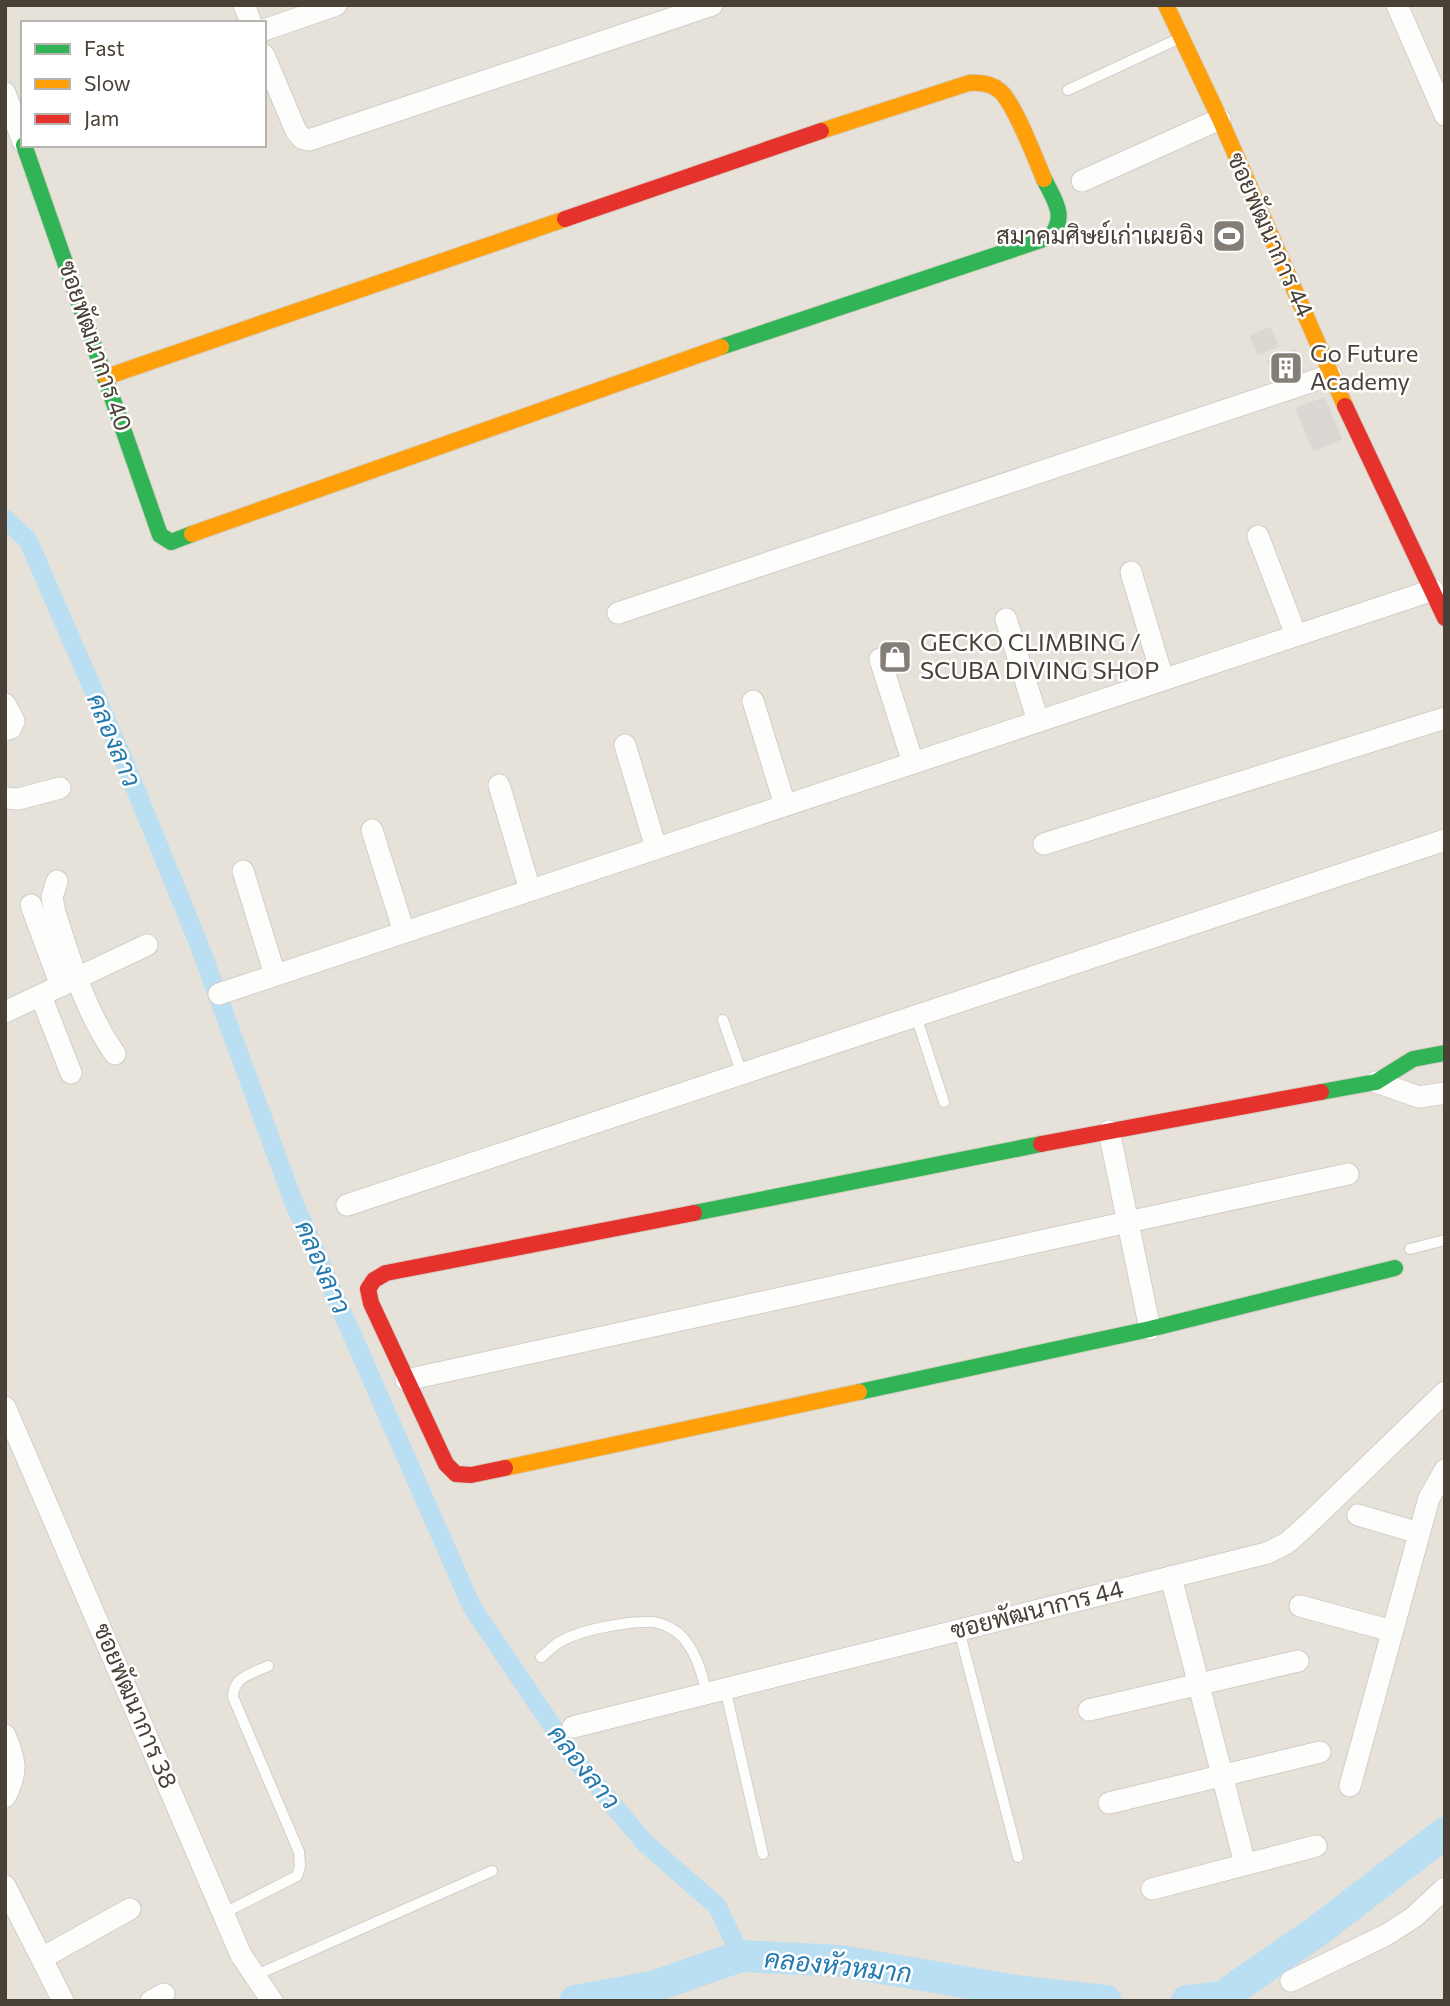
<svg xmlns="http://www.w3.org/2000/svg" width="1450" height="2006" font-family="Commissioner,Sarabun,sans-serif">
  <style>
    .residential { fill: #e7e2d9; fill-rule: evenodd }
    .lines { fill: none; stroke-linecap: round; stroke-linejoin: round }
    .canal { stroke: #badff3; stroke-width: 19 }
    .river { stroke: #badff3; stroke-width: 32 }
    .building { fill: #dbd7d2; stroke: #dbd7d2; stroke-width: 2 }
    .lane-casing { stroke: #d1cec9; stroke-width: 12 }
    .street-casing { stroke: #d1cec9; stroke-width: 23 }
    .fast-casing { stroke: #d4cec4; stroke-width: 18 }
    .slow-casing { stroke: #d4cec4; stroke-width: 18 }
    .jam-casing { stroke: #d4cec4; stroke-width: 18 }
    .lane { stroke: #fdfdfc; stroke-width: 10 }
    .street { stroke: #fdfdfc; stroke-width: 21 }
    .fast { stroke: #30b455; stroke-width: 16 }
    .slow { stroke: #ff9f0a; stroke-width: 16 }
    .jam { stroke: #e5322d; stroke-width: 16 }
    .labels { text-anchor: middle; stroke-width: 5; stroke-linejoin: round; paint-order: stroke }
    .street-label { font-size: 24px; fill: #4a4136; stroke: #fff }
    .poi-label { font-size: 24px; fill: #4a4136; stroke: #fff; text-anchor: start }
    .water-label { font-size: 26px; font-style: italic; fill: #247aae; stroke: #fff }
  </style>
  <rect width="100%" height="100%" fill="#f3f0ec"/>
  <path class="residential" d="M5,5H1445V2001H5ZM23,23H264V145H23Z"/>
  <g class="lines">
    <path class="canal" d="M5,519L28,540L124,761L198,942L294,1203L472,1607L573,1757L645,1843L717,1906L741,1956"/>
    <g class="river">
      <path d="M575,2001L652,1987L741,1956L840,1961L1023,1992L1106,2001"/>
      <path d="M1187,2001L1222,1997L1316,1932L1445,1833"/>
    </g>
  </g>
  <g class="building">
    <path d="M1270,328L1278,346L1258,354L1251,336Z"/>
    <path d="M1295,350L1305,375L1278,386L1268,361Z"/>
    <path d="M1324,398L1341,439L1314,450L1296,409Z"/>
  </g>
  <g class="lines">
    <defs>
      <g id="lane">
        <path d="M1068,90L1180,38"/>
        <path d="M916,1016L944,1102"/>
        <path d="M723,1020L742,1074"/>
        <path d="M1410,1249L1445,1240"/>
        <path d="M959,1630L1018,1857"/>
        <path d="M541,1657C547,1653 552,1647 558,1643C578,1630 627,1621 652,1622C663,1623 677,1630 684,1639C697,1654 702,1675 707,1693"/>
        <path d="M725,1688L763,1854"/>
        <path d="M224,1913L297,1876L300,1866L299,1852L233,1697C233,1677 251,1674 268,1666"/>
        <path d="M254,1976L492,1871"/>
      </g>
      <g id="street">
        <path d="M244,5L251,23"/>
        <path d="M1397,5L1445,115"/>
        <path d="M264,30L336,5"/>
        <path d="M264,55L296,131L303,139L309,140L712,5"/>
        <path d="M5,93L23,142"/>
        <path d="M1082,181L1220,119"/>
        <path d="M1258,536L1296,635"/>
        <path d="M1131,572L1163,679"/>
        <path d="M618,613L1331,375"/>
        <path d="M1006,619L1038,721"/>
        <path d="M880,659L913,763"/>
        <path d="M753,701L785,805"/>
        <path d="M5,704L14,721L11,728L5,730"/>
        <path d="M625,745L656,848"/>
        <path d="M499,785L530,890"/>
        <path d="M5,798L18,799L60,788"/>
        <path d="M372,830L404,932"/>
        <path d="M1044,844L1445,718"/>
        <path d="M243,871L275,975"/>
        <path d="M57,881L52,897L55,913C71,962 85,1011 115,1054"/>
        <path d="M31,905L61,986"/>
        <path d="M219,994L1433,590"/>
        <path d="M41,996L71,1073"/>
        <path d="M5,1012L147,945"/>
        <path d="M1376,1082L1419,1097L1445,1093"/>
        <path d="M1109,1131L1150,1329"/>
        <path d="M347,1205L1445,840"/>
        <path d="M406,1380L1348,1174"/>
        <path d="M5,1407L241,1955L272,2001"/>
        <path d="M1358,1515L1419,1533"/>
        <path d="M1171,1577L1245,1864"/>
        <path d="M1300,1606L1392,1631"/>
        <path d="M1089,1710L1298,1661"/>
        <path d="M573,1727L1267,1553L1287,1543L1305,1527L1445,1392"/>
        <path d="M5,1735C16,1761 18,1772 5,1797"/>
        <path d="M1350,1786L1429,1498L1445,1470"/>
        <path d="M1109,1803L1320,1752"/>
        <path d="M5,1886L63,2001"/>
        <path d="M1152,1889L1316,1846"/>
        <path d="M42,1958L130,1909"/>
        <path d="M1291,1981L1386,1935L1414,1917L1445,1888"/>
        <path d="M151,2001L164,1994"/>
      </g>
      <g id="fast">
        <path d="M24,145L160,535L171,542L192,534"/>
        <path d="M721,347L1050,237C1068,216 1054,200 1044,179"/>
        <path d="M1321,1092L1376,1082L1413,1059L1445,1053"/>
        <path d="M694,1213L1041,1144"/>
        <path d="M859,1392L1150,1329L1395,1268"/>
      </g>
      <g id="slow">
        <path d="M1166,5L1220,119L1345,406"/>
        <path d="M821,131L969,83C980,82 991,83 1000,91C1015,104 1035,158 1044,179"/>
        <path d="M106,377L565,219"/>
        <path d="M192,534L721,347"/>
        <path d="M505,1468L859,1392"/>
      </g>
      <g id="jam">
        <path d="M565,219L821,131"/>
        <path d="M1345,406L1445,618"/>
        <path d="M1041,1144L1321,1092"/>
        <path d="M505,1468L471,1475L456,1474L446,1464L371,1303L368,1289L374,1280L386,1273L694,1213"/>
      </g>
    </defs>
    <use href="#lane" class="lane-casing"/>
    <use href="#street" class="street-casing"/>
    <use href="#fast" class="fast-casing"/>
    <use href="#slow" class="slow-casing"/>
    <use href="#jam" class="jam-casing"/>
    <use href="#lane" class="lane"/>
    <use href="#street" class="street"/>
    <use href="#fast" class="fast"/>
    <use href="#slow" class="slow"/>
    <use href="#jam" class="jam"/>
  </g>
  <defs>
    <symbol id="stadium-square" viewBox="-11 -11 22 22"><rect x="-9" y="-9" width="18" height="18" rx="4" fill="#857e76" stroke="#fff"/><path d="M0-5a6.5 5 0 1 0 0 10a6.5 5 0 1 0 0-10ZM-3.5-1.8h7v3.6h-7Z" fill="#fff"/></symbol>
    <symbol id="building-square" viewBox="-11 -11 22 22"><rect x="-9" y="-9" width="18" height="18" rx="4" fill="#857e76" stroke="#fff"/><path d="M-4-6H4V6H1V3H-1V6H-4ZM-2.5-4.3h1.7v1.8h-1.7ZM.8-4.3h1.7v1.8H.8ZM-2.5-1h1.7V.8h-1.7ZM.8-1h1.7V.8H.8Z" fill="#fff"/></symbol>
    <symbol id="shop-square" viewBox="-11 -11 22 22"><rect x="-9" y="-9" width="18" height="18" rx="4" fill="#857e76" stroke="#fff"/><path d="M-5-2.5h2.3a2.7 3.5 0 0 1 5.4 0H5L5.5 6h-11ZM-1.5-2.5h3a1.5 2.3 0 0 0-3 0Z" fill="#fff"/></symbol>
  </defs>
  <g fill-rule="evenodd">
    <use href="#stadium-square" x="1210" y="217" width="38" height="38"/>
    <use href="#building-square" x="1267" y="349" width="38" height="38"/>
    <use href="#shop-square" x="876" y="638" width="38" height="38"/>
  </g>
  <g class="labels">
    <g class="street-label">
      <text transform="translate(1270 235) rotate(66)" y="8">ซอยพัฒนาการ 44</text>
      <text transform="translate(95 346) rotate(71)" y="8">ซอยพัฒนาการ 40</text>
      <text transform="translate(1037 1610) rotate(-14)" y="8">ซอยพัฒนาการ 44</text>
      <text transform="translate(135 1706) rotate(67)" y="8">ซอยพัฒนาการ 38</text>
    </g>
    <g class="poi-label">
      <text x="1204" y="244" text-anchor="end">สมาคมศิษย์เก่าเผยอิง</text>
      <text x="1310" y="362">Go Future<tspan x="1310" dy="28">Academy</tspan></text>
      <text x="920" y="651">GECKO CLIMBING /<tspan x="920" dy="28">SCUBA DIVING SHOP</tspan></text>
    </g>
    <g class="water-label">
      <text transform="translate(114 740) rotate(67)" y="9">คลองลาว</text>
      <text transform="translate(323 1267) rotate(66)" y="9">คลองลาว</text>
      <text transform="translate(584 1767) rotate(52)" y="9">คลองลาว</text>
      <text transform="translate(838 1966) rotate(6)" y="9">คลองหัวหมาก</text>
    </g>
  </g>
  <rect width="1450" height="2006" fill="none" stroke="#4a4136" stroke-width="14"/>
  <rect x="21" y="21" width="245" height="126" fill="#ffffff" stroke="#b7b3af" stroke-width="2"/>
  <rect x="35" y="44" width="35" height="10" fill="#30b455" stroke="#b7b3af" stroke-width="2"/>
  <text x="84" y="56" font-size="21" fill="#4a4136">Fast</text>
  <rect x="35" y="79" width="35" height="10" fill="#ff9f0a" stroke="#b7b3af" stroke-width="2"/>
  <text x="84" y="91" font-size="21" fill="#4a4136">Slow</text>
  <rect x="35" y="114" width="35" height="10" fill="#e5322d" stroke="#b7b3af" stroke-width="2"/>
  <text x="84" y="126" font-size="21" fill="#4a4136">Jam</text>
</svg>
